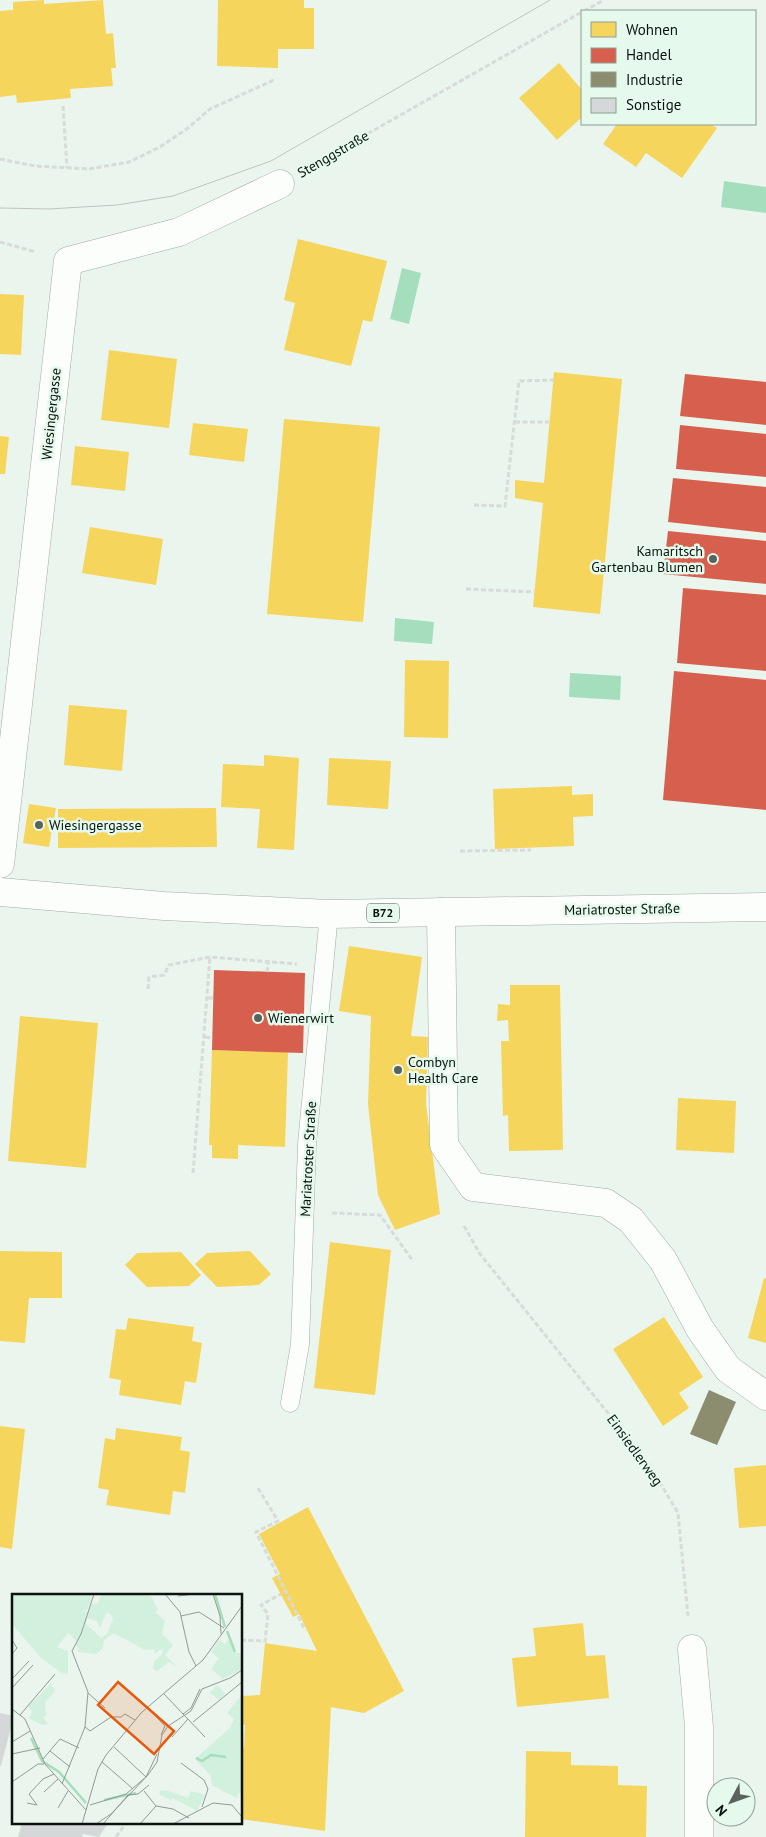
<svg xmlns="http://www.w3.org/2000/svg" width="766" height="1837" font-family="'PT Sans',sans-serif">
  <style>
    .water { fill: #a5debc }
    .homes { fill: #f6d55c }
    .shops { fill: #d6604d }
    .industry { fill: #8c8c6e }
    .building { fill: #d5d8d9 }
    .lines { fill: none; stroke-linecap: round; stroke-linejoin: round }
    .service-casing { stroke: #a3aba6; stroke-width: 19 }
    .minor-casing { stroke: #a3aba6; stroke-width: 29 }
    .primary-casing { stroke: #a3aba6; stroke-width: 29 }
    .path { stroke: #d7dbd9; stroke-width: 3; stroke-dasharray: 5 2.5; stroke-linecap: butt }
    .service { stroke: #fcfefc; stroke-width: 18 }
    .minor { stroke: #fcfefc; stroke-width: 28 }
    .primary { stroke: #fcfefc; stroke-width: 28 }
    .tram { stroke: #c0c3c1; stroke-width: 1 }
    .poi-dot { fill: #5a625d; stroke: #e5faed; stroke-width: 2 }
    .labels { text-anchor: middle; stroke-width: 5; stroke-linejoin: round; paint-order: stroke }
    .shield { fill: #e5faed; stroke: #4d5852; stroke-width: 1 }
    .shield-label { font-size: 12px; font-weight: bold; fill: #0c130f }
    .street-label { font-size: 14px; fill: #0c130f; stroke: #e5faed }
    .poi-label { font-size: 14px; fill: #0c130f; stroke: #e5faed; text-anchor: start }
    .inset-river { fill: none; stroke: #a5debc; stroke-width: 2.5 }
    .inset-road { fill: none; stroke: #919b95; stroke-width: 1 }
    .view { fill: #e8590c; fill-opacity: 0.15; stroke: #e8590c; stroke-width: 2.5 }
    .inset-edge { fill: none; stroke: #0c130f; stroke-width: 2.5 }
  </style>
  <rect width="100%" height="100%" fill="#eaf5ee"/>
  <g class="water">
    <path d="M724,181L766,187V213L721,207Z"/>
    <path d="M402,268L421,273L409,324L390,319Z"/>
    <path d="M395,618L434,622L432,644L394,641Z"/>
    <path d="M570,673L621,676L620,700L569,697Z"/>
  </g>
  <g class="homes">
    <path d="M44,0V4L103,0L106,34L113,33L116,68H111L113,86L70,89L71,98L17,103L16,95L0,97V11L13,10V2Z"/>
    <path d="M218,0H304V8H314V49H278V68L217,66Z"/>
    <path d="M559,63L582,90V117L557,140L519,98Z"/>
    <path d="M617,124H710L717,128L682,178L646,153L636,167L603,144Z"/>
    <path d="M298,239L387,261L372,322L363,320L351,366L284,350L295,303L284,300Z"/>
    <path d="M0,294L24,295L21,355L0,354Z"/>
    <path d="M109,350L177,359L169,428L101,420Z"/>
    <path d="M554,372L622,379L600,614L533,607L543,503L515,498V480L544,483Z"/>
    <path d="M284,419L380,427L363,622L267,614Z"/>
    <path d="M193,423L248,429L244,462L189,455Z"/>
    <path d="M0,436L9,437L5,474H0Z"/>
    <path d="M75,446L129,452L125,491L71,485Z"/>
    <path d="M90,527L163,539L156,585L82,573Z"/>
    <path d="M405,660L449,661L448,738L404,737Z"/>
    <path d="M69,705L127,710L122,771L64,765Z"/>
    <path d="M264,755L299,758L294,850L257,848L260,809L221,807L223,764L264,766Z"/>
    <path d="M329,758L391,761L388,809L327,805Z"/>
    <path d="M572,786V795L593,794V816L573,817L574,846L495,849L493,789Z"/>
    <path d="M29,804L56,808L49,847L23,843Z"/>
    <path d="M216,808L217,847L58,848V809Z"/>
    <path d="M349,946L422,957L411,1036L428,1037L426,1103L440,1214L395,1230L378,1195L368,1104L371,1016L339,1011Z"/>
    <path d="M510,985H560L563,1150L509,1151L508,1115L503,1116L501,1041H509L508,1020L497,1021L498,1004L510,1005Z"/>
    <path d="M20,1016L98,1023L86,1168L8,1161Z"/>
    <path d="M212,1050L288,1052L285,1147L238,1145V1159L212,1158V1145H209Z"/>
    <path d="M678,1098L736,1101L734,1153L676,1150Z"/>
    <path d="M330,1242L391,1250L375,1395L314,1388Z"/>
    <path d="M0,1251L62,1252V1298H29L25,1343L0,1341Z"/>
    <path d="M250,1251L271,1274L259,1285L217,1287L195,1264L207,1253Z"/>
    <path d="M181,1252L201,1275L189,1286L147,1287L125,1265L137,1253Z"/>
    <path d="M764,1278L766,1279V1343L748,1338Z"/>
    <path d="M664,1317L703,1377L679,1393L689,1408L663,1426L613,1349Z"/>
    <path d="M128,1318L194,1327L192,1341L202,1343L196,1383L185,1381L181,1405L119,1395L121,1380L109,1378L111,1365L116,1329L126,1330Z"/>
    <path d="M0,1426L25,1429L12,1549L0,1547Z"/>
    <path d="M116,1428L182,1437L180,1450L190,1452L185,1493L173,1491L170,1515L106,1505L109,1490L98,1488L105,1438L115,1440Z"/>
    <path d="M766,1465V1526L739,1528L734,1468Z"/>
    <path d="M308,1507L404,1691L364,1713L331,1707L325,1831L241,1819V1747L244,1748L245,1725L241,1724V1696L260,1695L265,1643L317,1651L299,1614L293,1617L272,1578L280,1574L259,1534Z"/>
    <path d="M583,1623L586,1656L605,1655L609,1698L517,1707L512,1658L536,1656L533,1628Z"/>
    <path d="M526,1751L571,1752V1765L618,1766V1785L647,1786L646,1837H525Z"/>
  </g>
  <g class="shops">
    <path d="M685,374L766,382V425L680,416Z"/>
    <path d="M680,425L766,434V477L676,469Z"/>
    <path d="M673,478L766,487V533L668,522Z"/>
    <path d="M668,531L766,541V584L663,574Z"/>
    <path d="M683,588L766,595V671L677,663Z"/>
    <path d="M674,671L766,680V810L663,800Z"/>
    <path d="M214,970L305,973L303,1053L212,1050Z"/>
  </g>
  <path class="industry" d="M709,1390L736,1402L717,1445L690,1434Z"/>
  <g class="building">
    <path d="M0,1713L14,1716L1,1766H0Z"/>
    <path d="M22,1823H108L99,1837L83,1834L82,1837H18Z"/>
  </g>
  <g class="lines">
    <defs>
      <path id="service" d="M290,1403L300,1344L307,1144L329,914"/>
      <g id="minor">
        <path d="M0,864L68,261L179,232L280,184"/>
        <path d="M441,912L444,1145L473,1187L606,1203L631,1220L663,1260L700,1329L728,1369L766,1396"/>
        <path d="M692,1649L699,1727V1837"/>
      </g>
      <path id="primary" d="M0,892L164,906L329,914L766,907"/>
    </defs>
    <use href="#service" class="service-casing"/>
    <use href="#minor" class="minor-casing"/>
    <use href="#primary" class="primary-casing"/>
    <g class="path">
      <path d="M584,11L604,0"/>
      <path d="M63,106L67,168"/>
      <path d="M0,159L35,166L89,169L129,162L160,147L188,128L210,109L274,80"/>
      <path d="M309,167L582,12"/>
      <path d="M0,242L36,252"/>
      <path d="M515,422H549"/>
      <path d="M474,505L505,506L519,381L554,380"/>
      <path d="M466,589L534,592"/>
      <path d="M460,851L531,850"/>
      <path d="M267,972L268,962"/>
      <path d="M148,989L149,977L164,975L169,965L210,957L297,964"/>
      <path d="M208,998H214"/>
      <path d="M205,1037L212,1038"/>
      <path d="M193,1173L210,957"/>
      <path d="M332,1213L380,1215L413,1261"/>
      <path d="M464,1226L480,1254L649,1464L678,1513L688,1616"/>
      <path d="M258,1488L278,1521L256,1532L305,1630"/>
      <path d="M241,1640L265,1641L268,1614L261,1605L281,1594"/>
      <path d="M116,1837L126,1823"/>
    </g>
    <use href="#service" class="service"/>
    <use href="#minor" class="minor"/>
    <use href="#primary" class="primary"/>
    <path class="tram" d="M0,208L49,209L82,207L117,205L173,196L271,161L550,0"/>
  </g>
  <g class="poi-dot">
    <circle cx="713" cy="559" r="5"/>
    <circle cx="39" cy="825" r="5"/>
    <circle cx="258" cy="1018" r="5"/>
    <circle cx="398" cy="1070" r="5"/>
  </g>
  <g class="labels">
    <rect class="shield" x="367" y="903.5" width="32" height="19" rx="4"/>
    <g class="shield-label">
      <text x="383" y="917">B72</text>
    </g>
    <g class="street-label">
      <text transform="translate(333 154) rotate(-30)" y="5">Stenggstraße</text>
      <text transform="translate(51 414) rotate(-84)" y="5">Wiesingergasse</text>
      <text transform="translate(622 909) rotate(-1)" y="5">Mariatroster Straße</text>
      <text transform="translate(308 1159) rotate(-87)" y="5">Mariatroster Straße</text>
      <text transform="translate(635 1450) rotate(54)" y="5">Einsiedlerweg</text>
    </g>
    <g class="poi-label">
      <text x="703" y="556" text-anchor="end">Kamaritsch<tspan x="703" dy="16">Gartenbau Blumen</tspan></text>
      <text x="49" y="830">Wiesingergasse</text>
      <text x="268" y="1023">Wienerwirt</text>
      <text x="408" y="1067">Combyn<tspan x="408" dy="16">Health Care</tspan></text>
    </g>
  </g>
  <g transform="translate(12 1594)">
    <rect width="230" height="230" fill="#eaf5ee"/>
    <path d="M0,0H81L75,16H70L75,18L68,43L79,10L86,9L89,0H138L146,16L143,18L153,27L150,40L161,51L153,61L165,73L157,68L145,77L141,75L142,67L150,61L151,54L142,60L143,55L133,56L102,39L92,46L91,54L84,60L66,58L67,54L63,51L65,47L56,39L45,53L56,57V80L48,78L29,64L0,30ZM94,19L99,20L101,25L95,40L89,44L74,30L75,24L85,27L88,34ZM217,45L223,59H230V75L211,85L199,75L207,64L199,58L207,46L213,50ZM39,90L43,97L33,108L34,121L31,124L37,130L30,131L17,124L20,118L16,112ZM205,91L213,100L207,106L198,99ZM230,101V200L227,199L224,204L200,191L199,182L183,165L218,134L222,125L215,119ZM154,196L176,204L179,197L193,201L185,217L161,204L159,206L148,201L147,197Z" fill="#d1f0dd" fill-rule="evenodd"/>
    <path class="inset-river" d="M203,0L213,33M215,37L223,58M19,144L30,167L47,178L74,209M184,164L190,167L199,161L214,163M92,206L124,199"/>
    <path class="inset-road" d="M153,0L168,18L177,58L184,72M201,0L208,22L209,40M166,2L182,0M169,22L187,18L212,34M0,46L5,54L0,60M0,85L17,67M0,94L21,71M76,99L93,114M152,100L193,143M135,113L153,132L149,141M0,115L13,125L33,170L74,216M171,120L179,114L188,95M8,121L43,80M181,128L230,88M73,133L78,137L99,123H109L113,120L123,126M160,143L176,125M0,148L18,137M102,153L134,183M38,157L58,173M0,160L28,154M31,165L48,145L67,154M90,168L120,194M169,169L192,186L196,195L190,213M0,188L26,170H32M50,190L73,133L76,98L60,57L69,40L82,0M132,197L144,212M32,198L46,185M15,209L25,211L17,200L31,185L42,180M78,211L114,200L134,183L145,160M144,212L161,215L177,224M46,214L56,197M70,230L86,175L94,161L130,118L191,66L230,12M84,230L99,220L136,181L145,168L150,141L156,132L179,117L190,95L218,84L230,76M91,230L116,201L126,200L137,191M128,230L144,212M161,230L201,209L220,211L230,223"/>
    <path class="view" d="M106,88L162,137L142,160L86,111Z"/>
    <rect width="230" height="230" class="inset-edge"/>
  </g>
  <rect x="581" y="10" width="175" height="115" fill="#e5faed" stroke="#8e9e94"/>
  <rect x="591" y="22" width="25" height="15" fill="#f6d55c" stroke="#8e9e94"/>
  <text x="626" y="35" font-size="15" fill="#0c130f">Wohnen</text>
  <rect x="591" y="48" width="25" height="15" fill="#d6604d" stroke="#8e9e94"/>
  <text x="626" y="60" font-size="15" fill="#0c130f">Handel</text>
  <rect x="591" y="72" width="25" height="15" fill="#8c8c6e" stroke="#8e9e94"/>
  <text x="626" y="85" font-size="15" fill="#0c130f">Industrie</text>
  <rect x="591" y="98" width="25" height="15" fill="#d5d8d9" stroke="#8e9e94"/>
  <text x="626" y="110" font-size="15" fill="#0c130f">Sonstige</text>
  <g transform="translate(731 1802) rotate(229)"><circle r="24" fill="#e5faed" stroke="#8e9e94"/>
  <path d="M0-4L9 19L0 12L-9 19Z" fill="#5a625d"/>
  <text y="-8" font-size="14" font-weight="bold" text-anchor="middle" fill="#0c130f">N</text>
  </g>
</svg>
